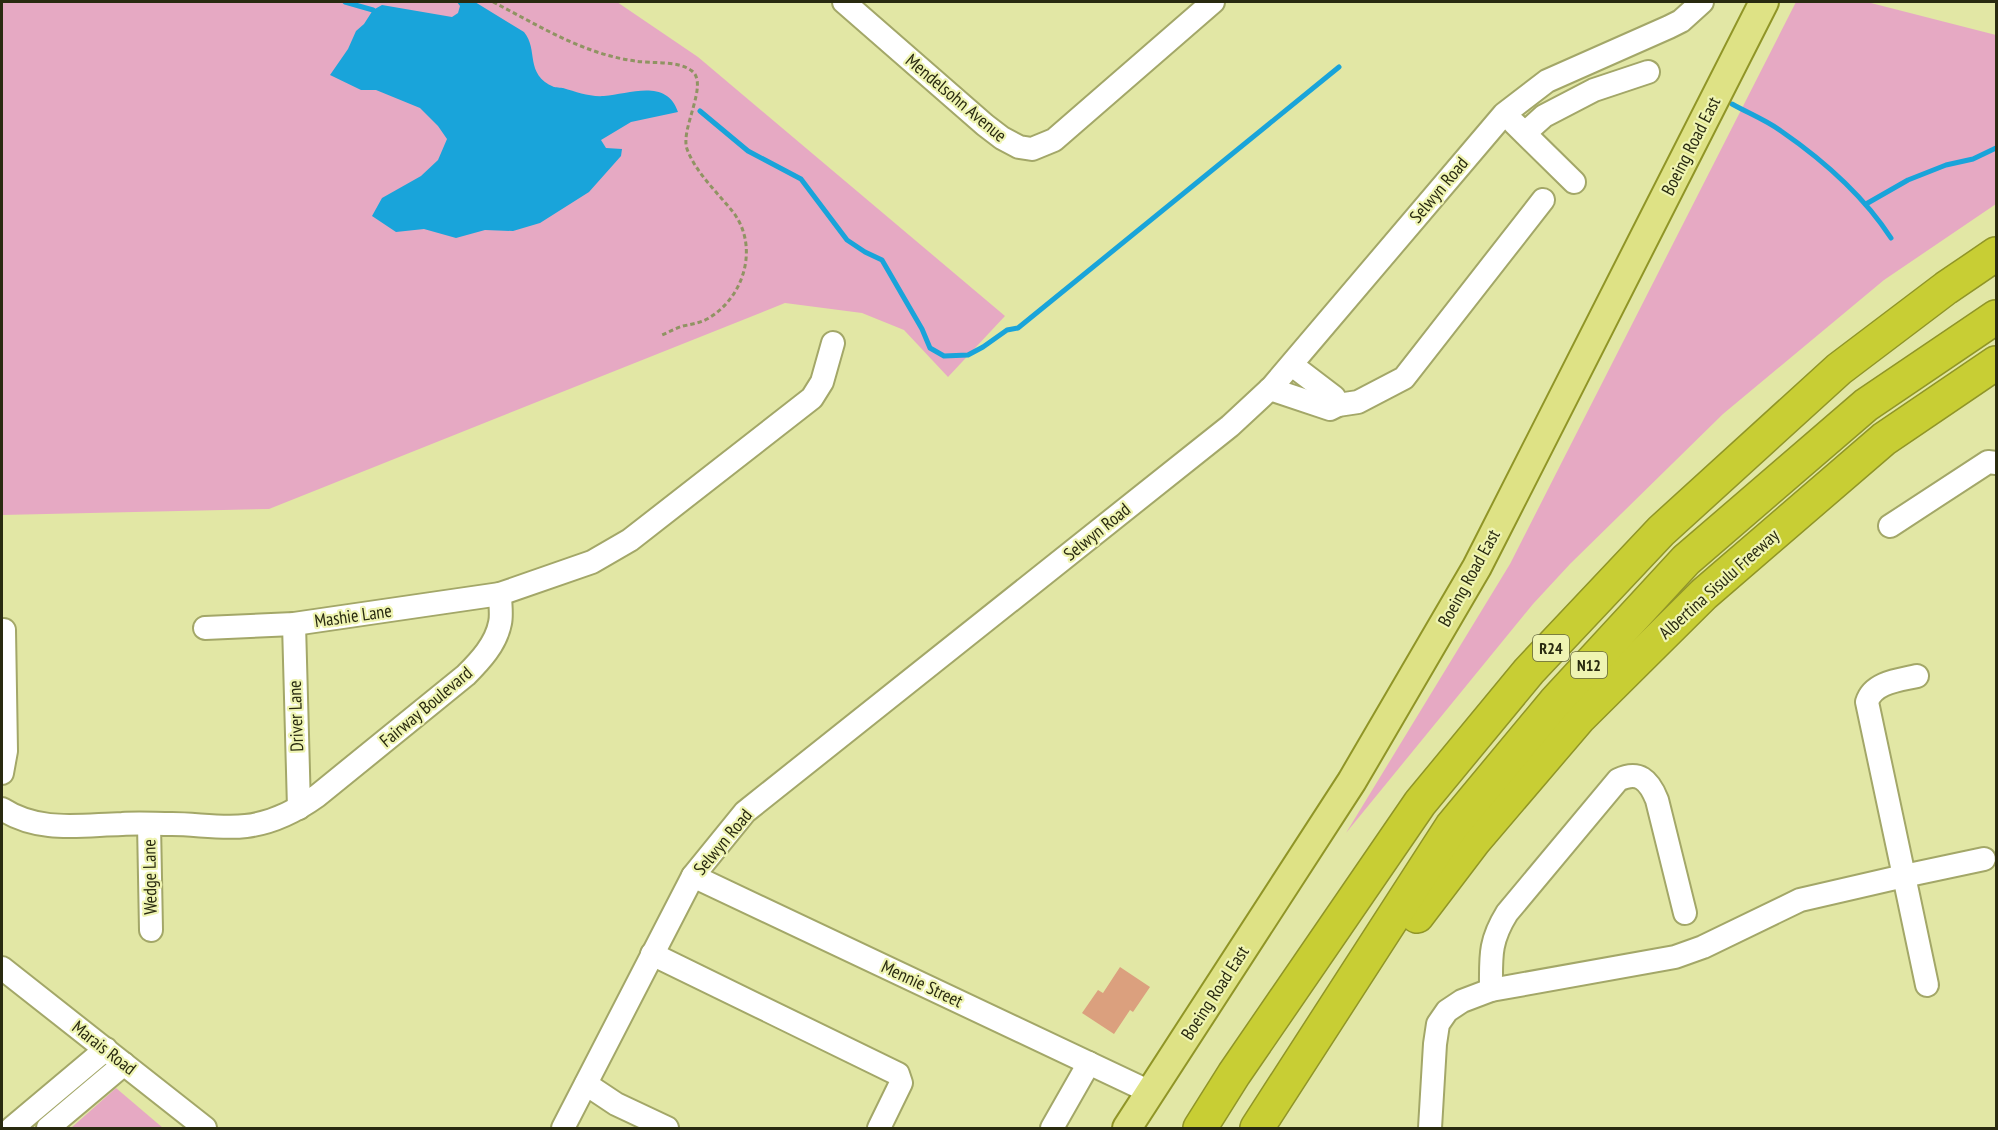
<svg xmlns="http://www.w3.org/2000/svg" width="1998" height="1130" font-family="'PT Sans Narrow',sans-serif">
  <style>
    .green { fill: #e6a9c3 }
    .water { fill: #19a4da }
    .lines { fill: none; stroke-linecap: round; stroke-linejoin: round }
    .stream { stroke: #19a4da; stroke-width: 5 }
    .building { fill: #dba07e }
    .minor-casing { stroke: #a3a768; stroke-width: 26 }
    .major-casing { stroke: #909527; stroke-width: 32 }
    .highway-casing { stroke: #909527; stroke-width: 36 }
    .path { stroke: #909363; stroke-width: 3; stroke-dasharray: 4.5 3; stroke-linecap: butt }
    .minor { stroke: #fff; stroke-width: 22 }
    .major { stroke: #dee285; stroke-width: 28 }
    .highway { stroke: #c8ce34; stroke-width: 33 }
    .labels { text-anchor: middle; stroke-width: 4.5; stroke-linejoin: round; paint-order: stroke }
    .shield { fill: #eff4b2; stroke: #646741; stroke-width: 1.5 }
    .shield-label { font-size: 16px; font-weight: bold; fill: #292a10 }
    .street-label { font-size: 18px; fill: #292a10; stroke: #eff4b2 }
  </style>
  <rect width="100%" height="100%" fill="#e2e7a5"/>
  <g class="green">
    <path d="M2,2H617L698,57L1005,316L948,377L904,330L862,313L785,303L269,509L2,515Z"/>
    <path d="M1796,2H1867L1996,35V204L1884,280L1723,414L1570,564L1533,604L1346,833L1510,564Z"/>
    <path d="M116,1088L163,1128H71Z"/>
  </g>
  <path class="water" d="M457,2H475L524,32C539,50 524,74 554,87C554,87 562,88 563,88C577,92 589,97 604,96C629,94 667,78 678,112L631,122L601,140L606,148L622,149L621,156L589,192L540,223L513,231L485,230L456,238L424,229L396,232L372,216L382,198L421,176L438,160L447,139L438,126L420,108L376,90H361L330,75L348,49L356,31L364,24L373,10L382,5L452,17L458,13L460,6Z"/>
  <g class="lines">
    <g class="stream">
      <path d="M345,2L373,10"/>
      <path d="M1732,104C1748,113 1766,120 1781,131C1823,160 1863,195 1891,238"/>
      <path d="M700,111L748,151L801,179L847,240L865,252L882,260L922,329L930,348L944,356L968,355L983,347L1007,330L1018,328L1339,67"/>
      <path d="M1866,204L1908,180L1946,165L1973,159L1996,148"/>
    </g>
  </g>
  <path class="building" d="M1120,967L1150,987L1133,1012L1130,1010L1114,1034L1082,1013L1098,990L1103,993Z"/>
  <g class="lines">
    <defs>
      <g id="minor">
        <path d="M844,2L985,125L1002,138L1019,147L1032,149L1054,140L1213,2"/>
        <path d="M1514,123L1574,182"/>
        <path d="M1525,133L1544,116L1594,90L1648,72"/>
        <path d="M1292,365L1334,397L1338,405"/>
        <path d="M1270,389L1330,409L1338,405L1358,402L1404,378L1543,200"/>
        <path d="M1890,526L1988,462L1996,463"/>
        <path d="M294,624L299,808"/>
        <path d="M205,628L294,624L500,594L592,562L630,540L812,398L822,382L833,343"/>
        <path d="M2,773L6,751L4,630"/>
        <path d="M2,809C39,833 80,825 122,824C139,823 155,824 172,824C196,824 222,829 246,826C272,823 296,811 317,796L466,675C480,661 496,644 500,623C502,615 500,604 500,594"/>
        <path d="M149,824L151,930"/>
        <path d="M693,876L1150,1092"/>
        <path d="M652,954L898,1074L901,1083L879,1128"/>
        <path d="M2,968L205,1128"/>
        <path d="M1927,985L1904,876L1984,859"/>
        <path d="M1491,990C1491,957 1489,942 1507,913L1618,780C1639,770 1649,780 1657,800L1685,913"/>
        <path d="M586,1084L616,1104L667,1128"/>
        <path d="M12,1128L106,1049"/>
        <path d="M48,1128L124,1064"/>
        <path d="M563,1128L693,876L745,812L1230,426L1272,387L1504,114L1547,81L1669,27L1681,21L1702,2"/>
        <path d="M1052,1128L1089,1063"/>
        <path d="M1430,1128L1435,1044L1438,1024L1447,1011L1462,1001L1491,990L1675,957L1703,947L1800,900L1904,876L1867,702C1873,682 1900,680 1917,676"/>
      </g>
      <path id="major" d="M1127,1128L1352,781L1477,567L1764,2"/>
      <g id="highway">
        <path d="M1417,916L1474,841L1579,718L1704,594L1884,439L1996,363"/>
        <path d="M1200,1128L1234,1074L1420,803L1529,671L1661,531L1839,369L1946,288L1996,254"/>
        <path d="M1257,1128L1452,826L1555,702L1686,560L1866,405L1996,317"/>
      </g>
    </defs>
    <use href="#minor" class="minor-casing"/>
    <use href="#major" class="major-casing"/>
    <use href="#highway" class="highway-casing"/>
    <path class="path" d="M493,2C538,25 583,54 635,61C652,64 678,60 692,71C709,84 680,129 687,149C696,173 717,192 733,212C759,246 745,296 709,318C700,323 693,324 683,326C676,328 669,332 662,335"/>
    <use href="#minor" class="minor"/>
    <use href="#major" class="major"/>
    <use href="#highway" class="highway"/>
  </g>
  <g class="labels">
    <g class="shield">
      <rect x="1533" y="635" width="36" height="26" rx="4.5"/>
      <rect x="1571" y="652" width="36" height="26" rx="4.5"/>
    </g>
    <g class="shield-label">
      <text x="1551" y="654">R24</text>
      <text x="1589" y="671">N12</text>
    </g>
    <g class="street-label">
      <text transform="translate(956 98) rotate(40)" y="6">Mendelsohn Avenue</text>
      <text transform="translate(1691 146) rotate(-63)" y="6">Boeing Road East</text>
      <text transform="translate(1439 190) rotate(-50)" y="6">Selwyn Road</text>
      <text transform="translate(1097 532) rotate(-39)" y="6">Selwyn Road</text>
      <text transform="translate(1469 578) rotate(-61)" y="6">Boeing Road East</text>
      <text transform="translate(1719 584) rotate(-42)" y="6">Albertina Sisulu Freeway</text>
      <text transform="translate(353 616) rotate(-8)" y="6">Mashie Lane</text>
      <text transform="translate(426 707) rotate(-40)" y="6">Fairway Boulevard</text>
      <text transform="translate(296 716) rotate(-92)" y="6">Driver Lane</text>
      <text transform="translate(723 842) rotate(-50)" y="6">Selwyn Road</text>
      <text transform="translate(150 877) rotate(-91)" y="6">Wedge Lane</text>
      <text transform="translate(922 984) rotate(25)" y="6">Mennie Street</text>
      <text transform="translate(1215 993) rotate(-57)" y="6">Boeing Road East</text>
      <text transform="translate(104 1048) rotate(38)" y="6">Marais Road</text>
    </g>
  </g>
  <rect width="1998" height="1130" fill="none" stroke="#292a10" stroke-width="6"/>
</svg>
